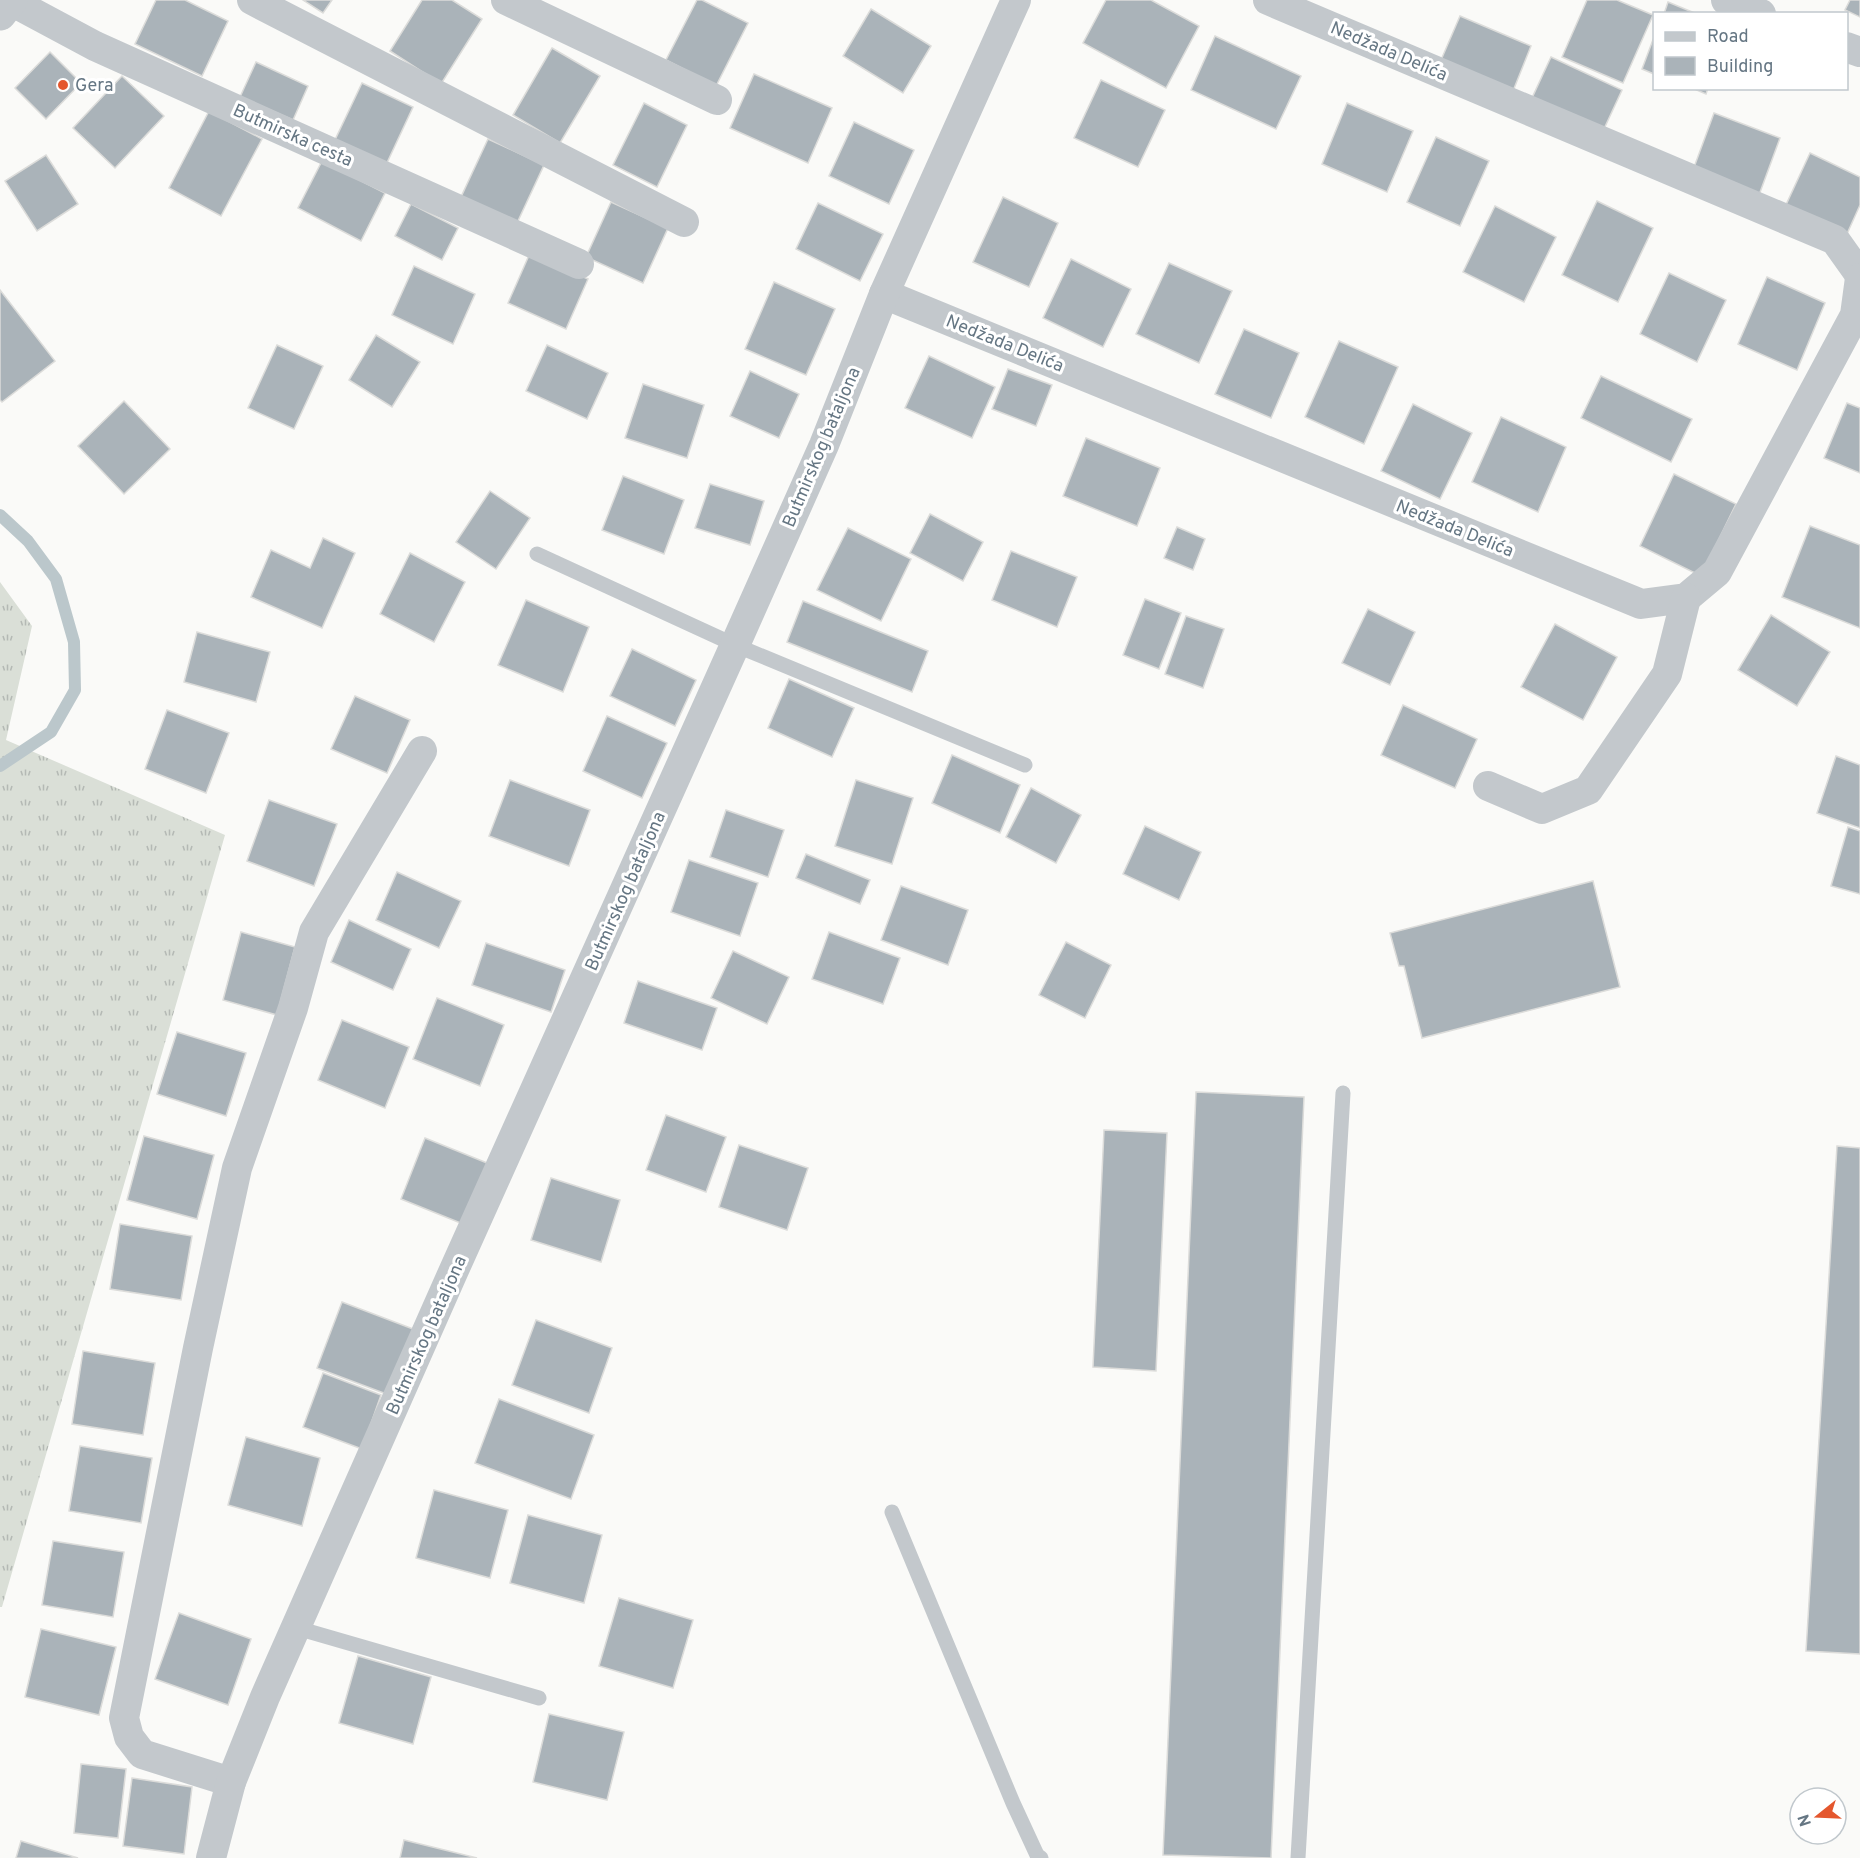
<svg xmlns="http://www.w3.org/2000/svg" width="1860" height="1858" font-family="Overpass,sans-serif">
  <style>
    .grass { fill: url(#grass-tufts) }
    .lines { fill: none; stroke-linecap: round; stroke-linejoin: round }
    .stream { stroke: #bbc7cb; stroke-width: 12 }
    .building { fill: #aab3b9; stroke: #dcdcda; stroke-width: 1.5 }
    .service { stroke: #c3c8cc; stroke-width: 15 }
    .minor { stroke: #c3c8cc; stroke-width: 30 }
    .tertiary { stroke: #c3c8cc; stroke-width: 33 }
    .poi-dot { fill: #e4572e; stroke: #fff; stroke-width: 2 }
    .labels { text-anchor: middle; stroke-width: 6; stroke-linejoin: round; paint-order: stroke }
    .street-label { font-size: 18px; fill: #657683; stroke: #fff }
    .poi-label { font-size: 18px; fill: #657683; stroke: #fff; text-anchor: start }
  </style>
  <defs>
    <pattern id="grass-tufts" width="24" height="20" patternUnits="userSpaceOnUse" patternTransform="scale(1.5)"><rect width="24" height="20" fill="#dadfd7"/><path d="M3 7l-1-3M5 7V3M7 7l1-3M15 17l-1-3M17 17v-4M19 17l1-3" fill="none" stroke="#b4b9b4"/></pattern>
  </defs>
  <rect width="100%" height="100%" fill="#fafaf8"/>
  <path class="grass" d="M0,582L32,626L6,740L225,835L2,1607H0Z"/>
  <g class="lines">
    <path class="stream" d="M0,515L28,541L56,579L74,642L75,690L51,732L0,766"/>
  </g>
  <g class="building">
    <path d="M156,0H185L228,21L202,76L135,44Z"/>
    <path d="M303,0H332L323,13Z"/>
    <path d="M422,0H452L482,19L441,84L390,51Z"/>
    <path d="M697,0H702L748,23L716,86L666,60Z"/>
    <path d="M1106,0H1151L1199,26L1166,88L1083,43Z"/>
    <path d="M1587,0H1617L1653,15L1623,83L1562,57Z"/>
    <path d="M1850,0H1860V17L1845,10Z"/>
    <path d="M1668,2L1697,14H1664Z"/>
    <path d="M871,9L931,46L903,93L843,56Z"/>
    <path d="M1460,16L1531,46L1513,91L1441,60Z"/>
    <path d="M1215,36L1301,76L1276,129L1191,90Z"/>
    <path d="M1654,37V74L1642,69Z"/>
    <path d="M552,48L600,76L560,143L513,115Z"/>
    <path d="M50,52L81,83L46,119L15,88Z"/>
    <path d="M1551,57L1622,90L1603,131L1532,98Z"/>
    <path d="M256,62L308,86L293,120L240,97Z"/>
    <path d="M754,74L832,108L808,163L730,128Z"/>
    <path d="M122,76L164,116L115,168L73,128Z"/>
    <path d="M1101,80L1165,110L1138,167L1074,138Z"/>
    <path d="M362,83L413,107L385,167L334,142Z"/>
    <path d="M1692,88H1708L1706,94Z"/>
    <path d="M644,103L687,125L657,187L613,165Z"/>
    <path d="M1347,103L1413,131L1387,192L1322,164Z"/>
    <path d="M209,111L262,139L221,216L169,188Z"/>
    <path d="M1714,113L1780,138L1759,195L1693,170Z"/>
    <path d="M854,122L914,150L889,204L829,176Z"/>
    <path d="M1436,137L1489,161L1460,226L1407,202Z"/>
    <path d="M488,139L544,165L517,223L461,197Z"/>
    <path d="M1810,153L1860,177V205L1846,236L1785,207Z"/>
    <path d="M46,155L78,204L37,231L5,181Z"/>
    <path d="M322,161L385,193L361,241L298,208Z"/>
    <path d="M1003,197L1058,223L1029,287L973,262Z"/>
    <path d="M1597,201L1653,228L1618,302L1562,275Z"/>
    <path d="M611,202L668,228L643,283L586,257Z"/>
    <path d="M818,203L883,234L860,281L796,249Z"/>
    <path d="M411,204L458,228L442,260L395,236Z"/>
    <path d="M1495,206L1556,237L1524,302L1463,272Z"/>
    <path d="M530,253L588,279L566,329L508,303Z"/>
    <path d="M1071,259L1131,289L1103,347L1043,318Z"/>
    <path d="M1169,263L1232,291L1199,363L1136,334Z"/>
    <path d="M414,266L475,294L453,344L392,315Z"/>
    <path d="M1669,273L1726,300L1697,362L1640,334Z"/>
    <path d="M1767,277L1825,303L1797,370L1738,344Z"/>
    <path d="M774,282L835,309L806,375L745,349Z"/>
    <path d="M0,290L55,361L2,402L0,400Z"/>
    <path d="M1244,329L1299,353L1271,418L1215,394Z"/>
    <path d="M376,335L420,362L392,407L349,380Z"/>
    <path d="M1339,341L1398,367L1364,444L1305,417Z"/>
    <path d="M277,345L323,366L294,429L248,408Z"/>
    <path d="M547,345L608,373L587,419L526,391Z"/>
    <path d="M929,356L995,387L972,438L905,408Z"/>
    <path d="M1008,369L1052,385L1036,426L992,409Z"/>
    <path d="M750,371L799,394L779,438L730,416Z"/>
    <path d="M1601,376L1692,419L1671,462L1581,418Z"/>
    <path d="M643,384L704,405L687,458L625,438Z"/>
    <path d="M124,401L170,449L124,494L78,446Z"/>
    <path d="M1847,403L1860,408V473L1824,458Z"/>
    <path d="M1413,404L1472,433L1440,499L1381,471Z"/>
    <path d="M1501,417L1566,447L1538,512L1472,482Z"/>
    <path d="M1086,438L1160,468L1137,526L1063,496Z"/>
    <path d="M1674,474L1736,504L1701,576L1640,546Z"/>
    <path d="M623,476L684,500L664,554L602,530Z"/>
    <path d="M710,484L764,501L750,545L695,528Z"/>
    <path d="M490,491L530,518L496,569L456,542Z"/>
    <path d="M930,514L983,542L963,581L910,553Z"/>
    <path d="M1810,526L1860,545V628L1782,597Z"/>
    <path d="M1177,527L1205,539L1193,570L1164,558Z"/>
    <path d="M848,528L911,559L881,621L817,590Z"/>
    <path d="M323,538L355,553L322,628L251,597L271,550L310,568Z"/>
    <path d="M1011,551L1077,577L1057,627L992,600Z"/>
    <path d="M410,553L465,582L434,642L380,614Z"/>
    <path d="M1145,599L1181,613L1159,669L1123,655Z"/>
    <path d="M526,600L589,627L563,692L498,665Z"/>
    <path d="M803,601L928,651L912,692L787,642Z"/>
    <path d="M1368,609L1415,632L1390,685L1342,663Z"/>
    <path d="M1771,615L1830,652L1797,706L1738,670Z"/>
    <path d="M1186,616L1224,629L1203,688L1165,674Z"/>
    <path d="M1555,624L1617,657L1583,720L1521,687Z"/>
    <path d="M197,632L270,652L256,702L184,682Z"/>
    <path d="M632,649L696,680L675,726L610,696Z"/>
    <path d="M789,679L854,708L832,757L768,728Z"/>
    <path d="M355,696L410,720L387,773L331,749Z"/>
    <path d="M1403,705L1477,739L1455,788L1381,755Z"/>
    <path d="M167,710L229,733L206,793L145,769Z"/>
    <path d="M607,716L667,743L642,798L583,771Z"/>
    <path d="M952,755L1020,785L1000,833L932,803Z"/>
    <path d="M1836,756L1860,765V828L1817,813Z"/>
    <path d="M510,780L590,810L569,866L489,836Z"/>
    <path d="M856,780L913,798L892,864L835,846Z"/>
    <path d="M1031,788L1081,815L1056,863L1006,837Z"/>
    <path d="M269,800L337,824L314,886L247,861Z"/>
    <path d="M726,810L784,830L768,877L710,857Z"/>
    <path d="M1145,826L1201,852L1179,900L1123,874Z"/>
    <path d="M1848,827L1860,831V894L1831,886Z"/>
    <path d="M806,854L870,880L860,904L796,878Z"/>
    <path d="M689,860L758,883L740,936L671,912Z"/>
    <path d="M397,872L461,901L439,948L376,920Z"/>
    <path d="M1593,881L1620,987L1422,1038L1404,966H1399L1390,933Z"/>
    <path d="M901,886L968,910L948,965L881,940Z"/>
    <path d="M349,920L411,949L393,990L331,962Z"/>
    <path d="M241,932L295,947L277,1015L223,1000Z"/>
    <path d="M829,932L900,958L883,1004L812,979Z"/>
    <path d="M1066,942L1111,965L1085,1018L1039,995Z"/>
    <path d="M486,943L565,970L551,1012L472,985Z"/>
    <path d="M733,951L789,977L767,1024L711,998Z"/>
    <path d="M638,981L717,1008L702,1050L624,1023Z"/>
    <path d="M437,998L504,1025L480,1086L413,1059Z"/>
    <path d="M342,1020L409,1047L385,1108L318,1080Z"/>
    <path d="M177,1032L246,1053L226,1116L157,1094Z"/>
    <path d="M1196,1092L1304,1097L1271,1858L1163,1855Z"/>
    <path d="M666,1115L726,1137L706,1192L646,1170Z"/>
    <path d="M1104,1130L1167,1133L1156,1371L1093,1367Z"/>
    <path d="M144,1136L214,1155L197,1219L127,1200Z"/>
    <path d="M425,1138L492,1165L468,1226L401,1199Z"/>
    <path d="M739,1145L808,1168L787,1230L719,1207Z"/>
    <path d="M1837,1146L1860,1148V1654L1806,1651Z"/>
    <path d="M551,1178L620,1200L601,1262L531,1240Z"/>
    <path d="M120,1224L192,1236L181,1300L110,1289Z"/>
    <path d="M342,1302L413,1329L389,1395L317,1368Z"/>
    <path d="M536,1320L612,1348L589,1413L512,1385Z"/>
    <path d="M83,1351L155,1363L143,1435L72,1424Z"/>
    <path d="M323,1373L381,1395L362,1449L303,1427Z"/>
    <path d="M499,1399L594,1435L571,1499L475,1463Z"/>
    <path d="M246,1437L320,1458L302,1526L228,1505Z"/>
    <path d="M80,1446L152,1458L141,1523L69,1511Z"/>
    <path d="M434,1490L508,1510L490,1578L416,1558Z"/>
    <path d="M528,1515L602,1535L584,1603L510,1583Z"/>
    <path d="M53,1541L124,1552L113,1617L42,1605Z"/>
    <path d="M619,1598L693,1620L673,1688L599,1666Z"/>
    <path d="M179,1613L251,1639L228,1705L155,1679Z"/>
    <path d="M41,1629L116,1647L99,1715L25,1697Z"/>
    <path d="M358,1656L431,1677L413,1744L339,1723Z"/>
    <path d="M549,1714L624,1732L607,1800L533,1782Z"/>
    <path d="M81,1764L126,1769L118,1838L74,1833Z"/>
    <path d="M132,1778L192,1787L184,1854L123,1846Z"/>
    <path d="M404,1840L477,1858H400Z"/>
    <path d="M21,1841L78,1858H16Z"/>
  </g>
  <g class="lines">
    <g class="service">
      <path d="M537,554L735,645L1025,765"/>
      <path d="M892,1512L1013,1803L1037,1855L1041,1858"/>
      <path d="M297,1628L539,1698"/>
      <path d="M1298,1858L1343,1093"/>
    </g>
    <g class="minor">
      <path d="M252,0L684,222"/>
      <path d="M506,0L717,100"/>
      <path d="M1268,0L1835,240L1860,275"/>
      <path d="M1726,0L1761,14"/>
      <path d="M11,1L95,46L579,264"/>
      <path d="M1846,47L1860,52"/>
      <path d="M884,294L1641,604L1686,598L1717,572L1855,315L1860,278"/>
      <path d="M1488,786L1542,809L1588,790L1667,674L1686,598"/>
      <path d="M231,1782L142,1754L129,1737L124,1718L198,1348L237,1168L293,1008L314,932L422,751"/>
      <path d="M211,1858L231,1782L265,1697L454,1270L735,645L824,445L884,294L1016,0"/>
    </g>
    <path class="tertiary" d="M0,14L11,0"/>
  </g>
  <circle class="poi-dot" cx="63" cy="85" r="6"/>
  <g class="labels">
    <g class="street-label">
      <text transform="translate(1389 51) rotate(23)" y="6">Nedžada Delića</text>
      <text transform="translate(293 135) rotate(24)" y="6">Butmirska cesta</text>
      <text transform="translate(1005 343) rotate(22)" y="6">Nedžada Delića</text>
      <text transform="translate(821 447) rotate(-67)" y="6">Butmirskog bataljona</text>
      <text transform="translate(1455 528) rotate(22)" y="6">Nedžada Delića</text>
      <text transform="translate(625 891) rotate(-66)" y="6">Butmirskog bataljona</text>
      <text transform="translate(426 1335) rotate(-66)" y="6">Butmirskog bataljona</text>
    </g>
    <g class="poi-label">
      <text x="75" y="91">Gera</text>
    </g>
  </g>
  <rect x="1653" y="12" width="195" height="78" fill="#ffffff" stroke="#c1c8cd" stroke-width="1.5"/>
  <rect x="1665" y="32" width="30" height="9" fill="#c3c8cc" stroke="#c1c8cd" stroke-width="1.5"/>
  <text x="1707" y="42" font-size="18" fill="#657683">Road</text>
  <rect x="1665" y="57" width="30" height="18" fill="#aab3b9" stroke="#c1c8cd" stroke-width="1.5"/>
  <text x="1707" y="72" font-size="18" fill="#657683">Building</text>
  <g transform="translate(1818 1816) rotate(252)"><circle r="28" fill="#ffffff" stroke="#c1c8cd" stroke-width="1.5"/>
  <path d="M0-4.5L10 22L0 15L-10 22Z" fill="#e4572e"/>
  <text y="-9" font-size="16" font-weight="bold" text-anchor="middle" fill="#657683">N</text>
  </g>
</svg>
